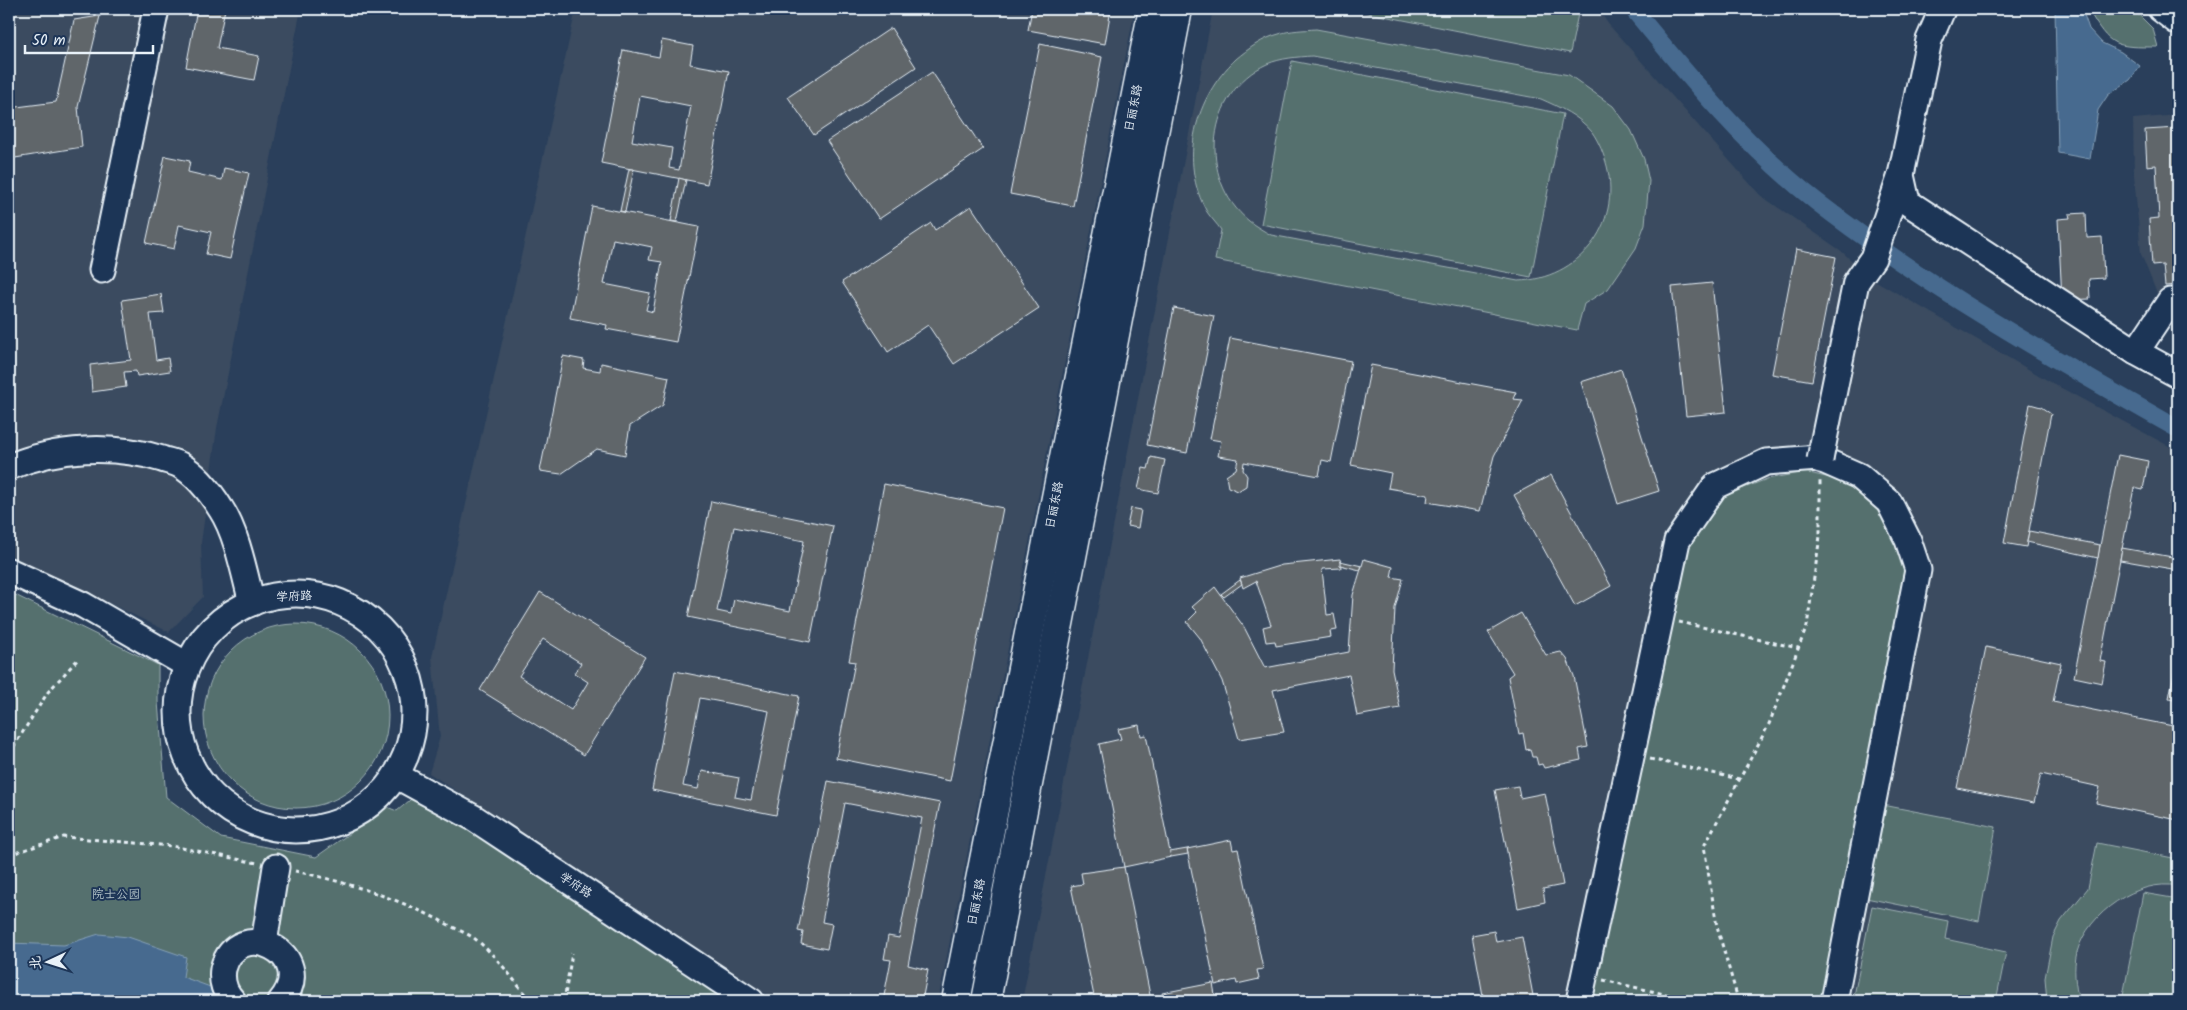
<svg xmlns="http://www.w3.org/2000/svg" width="2187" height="1010" font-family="Kalam,'LXGW WenKai TC',sans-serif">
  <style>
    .built { fill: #3a4b60 }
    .green { fill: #54706e; stroke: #9eb0b3; fill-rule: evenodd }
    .water { fill: #476b8f; stroke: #87a1b9 }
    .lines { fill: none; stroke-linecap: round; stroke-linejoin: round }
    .canal { stroke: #476b8f; stroke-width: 18 }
    .building { fill: #60666b; stroke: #e8f1f8; fill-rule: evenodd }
    .minor-casing { stroke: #e8f1f8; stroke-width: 29 }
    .major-casing { stroke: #e8f1f8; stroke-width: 31 }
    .path { stroke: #e8f1f8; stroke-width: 3; stroke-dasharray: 4 4; stroke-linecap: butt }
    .minor { stroke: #1d3557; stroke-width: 25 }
    .major { stroke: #1d3557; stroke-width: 28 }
    .minor-bridge-casing { stroke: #e8f1f8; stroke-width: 29; stroke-linecap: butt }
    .minor-bridge { stroke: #1d3557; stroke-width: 25 }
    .labels { text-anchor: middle; stroke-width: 4; stroke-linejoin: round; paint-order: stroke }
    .street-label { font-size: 12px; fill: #e8f1f8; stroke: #1d3557 }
    .park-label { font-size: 12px; fill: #b4c4c8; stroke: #1d3557 }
  </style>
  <rect width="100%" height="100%" fill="#2a3f5b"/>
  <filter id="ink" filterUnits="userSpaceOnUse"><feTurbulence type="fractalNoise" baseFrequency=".02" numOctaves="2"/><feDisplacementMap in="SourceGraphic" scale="10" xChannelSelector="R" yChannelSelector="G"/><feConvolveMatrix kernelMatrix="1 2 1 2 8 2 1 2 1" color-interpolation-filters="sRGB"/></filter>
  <g filter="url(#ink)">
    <g class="built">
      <path d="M9,9H301L217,428L201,543L203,597L169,632L9,555Z"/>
      <path d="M576,9H1135L938,1001H776L429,773L440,737L432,657Z"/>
      <path d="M1213,9H1598L1609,25L1760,195L1840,250L1871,278L2054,384L2178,451V1001H1022Z"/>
      <path d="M2178,115V298L2158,296L2141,254L2134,175L2133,119Z"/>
    </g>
    <g class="green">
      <path d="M1348,9H1579L1570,53Z"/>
      <path d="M2088,9H2133L2153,29L2158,47C2115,47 2110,48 2088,9Z"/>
      <path d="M1316,29L1569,75L1613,106L1631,130L1644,159L1649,181L1645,224L1636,248L1608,289L1584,304L1577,330L1215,260L1221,230C1217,224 1211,218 1207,212C1178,161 1195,97 1236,59C1248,49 1263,38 1279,34C1290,30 1304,30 1316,29ZM1312,56L1541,99C1559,107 1579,116 1592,132C1599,142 1604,155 1607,166C1622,226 1578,279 1518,281L1271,235C1264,231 1255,226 1249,221C1197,179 1206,92 1267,64C1281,58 1297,57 1312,56Z"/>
      <path d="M1292,61L1563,114L1531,277L1261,224Z"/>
      <path d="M1805,472L1843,481L1874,505L1896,540L1904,571L1821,1001H1590L1686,546L1721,497L1767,479Z"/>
      <path d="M9,592L158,665V702L166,797L221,838L316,857L387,807L397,811L416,795L731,1001H9Z"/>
      <circle cx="296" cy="716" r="92"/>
      <path d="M1883,805L1996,827L1979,921L1866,898Z"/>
      <path d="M2097,843L2178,859V886C2138,878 2088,913 2077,952C2073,968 2075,985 2079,1001H2047L2045,978L2053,937L2061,921L2088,888Z"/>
      <path d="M2143,893L2178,899V1001H2122Z"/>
      <path d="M1872,906L1948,921L1945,939L2006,952L1996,1001L1933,999L1932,1001H1853Z"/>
    </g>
    <g class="water">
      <path d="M2055,9H2082L2089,29L2102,43L2121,52L2140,66L2130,80L2108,95L2098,110L2090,159L2058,153Z"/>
      <path d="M99,934L128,937L186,957L183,977L213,988L217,1001H9V943L64,945Z"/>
    </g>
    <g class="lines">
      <path class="canal" d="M1633,9C1689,77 1747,148 1817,202C1930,289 2054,359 2178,429"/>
    </g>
    <g class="building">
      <path d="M197,9H225L217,48L259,56L254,80L186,67Z"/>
      <path d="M1032,9H1111L1105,44L1028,30Z"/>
      <path d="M100,16L78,107L82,147L9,159V108L56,102L74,20Z"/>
      <path d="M891,28L916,67L814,135L788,97Z"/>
      <path d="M662,40L693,46L690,64L729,71L707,184L601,163L623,50L659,57ZM640,96L691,106L679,170L669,168L672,148L632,141Z"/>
      <path d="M1040,44L1102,57L1073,206L1010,194Z"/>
      <path d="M932,72L983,149L879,219L827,141Z"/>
      <path d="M2178,128V285L2165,286L2163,265L2152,266L2149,219L2159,218L2156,165L2147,166L2145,130Z"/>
      <path d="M165,156L190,161L188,172L222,180L224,168L249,173L230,259L206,254L211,232L179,225L174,249L146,243Z"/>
      <path d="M629,169H634L625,212L620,211Z"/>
      <path d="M679,178L686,180L677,222L671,221Z"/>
      <path d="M592,206L699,227L676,342L606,329L607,325L570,318ZM613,239L652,247L649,260L662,262L653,312L646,310L650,293L604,284Z"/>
      <path d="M971,206L1039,308L954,364L928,325L888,352L842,282L931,223L935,230Z"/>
      <path d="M2086,213L2087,238L2102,237L2104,278L2089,279L2090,299L2062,300L2058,219L2070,218L2069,214Z"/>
      <path d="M1796,249L1836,257L1812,381L1772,374Z"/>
      <path d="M1712,283L1726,412L1686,416L1672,287Z"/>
      <path d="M161,294L164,313L150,314L156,360L168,358L170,371L137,376L136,371L124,372L126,387L92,392L90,365L131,360L122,300Z"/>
      <path d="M1174,308L1214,316L1187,453L1147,445Z"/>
      <path d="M1230,338L1351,361L1331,462L1322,460L1319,476L1244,462L1243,470L1247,476L1246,486L1238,491L1228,487L1226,476L1236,469L1238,459L1218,456L1221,441L1210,439Z"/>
      <path d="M563,356L584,360L583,368L600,371L601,363L669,377L663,405L630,426L625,455L597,449L561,474L540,471Z"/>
      <path d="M1371,365L1516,392L1513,399L1523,400L1494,456L1480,511L1427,502L1428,495L1388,488L1391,473L1351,465Z"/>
      <path d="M1621,369L1659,491L1618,504L1581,382Z"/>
      <path d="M2030,404L2041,407L2051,414L2026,547L2004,543Z"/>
      <path d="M2118,455L2148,461L2143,490L2134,488L2100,661L2106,662L2102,683L2074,677Z"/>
      <path d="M1151,457L1165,460L1158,493L1138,489L1143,468L1148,469Z"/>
      <path d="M1551,475L1611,586L1575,606L1514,495Z"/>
      <path d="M884,484L1003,508L950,781L836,758L855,662L849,661Z"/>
      <path d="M711,501L833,526L810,642L688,617ZM734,527L804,541L790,611L734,599L731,614L717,611Z"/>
      <path d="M1131,508L1141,510L1138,528L1127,526Z"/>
      <path d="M2029,531L2100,545L2098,558L2027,542Z"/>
      <path d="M2122,548L2178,558V570L2120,560Z"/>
      <path d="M1340,559L1341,568L1322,569L1327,615L1334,614L1337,630L1330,631L1331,637L1276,646L1275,641L1266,642L1263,627L1271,625L1256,581L1243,588L1240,578L1282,565Z"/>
      <path d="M1364,559L1393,567L1391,577L1403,579L1395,608L1392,669L1400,708L1357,716L1349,675L1273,690L1284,732L1239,739L1222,681L1200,638L1187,622L1197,612L1192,607L1215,587L1244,627L1265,668L1349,652L1353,595Z"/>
      <path d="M1340,561L1362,566L1360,570L1340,565Z"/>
      <path d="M1240,580L1242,584L1224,597L1221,594Z"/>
      <path d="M540,592L645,657L584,755L480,690ZM543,639L581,663L574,673L588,682L571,710L519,676Z"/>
      <path d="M1521,613L1546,655L1561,652L1567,659L1574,676L1588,747L1579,749L1581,760L1544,768L1542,764L1538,765L1536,757H1532L1530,749L1526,750L1523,733L1519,734L1508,677L1513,673L1488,632Z"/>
      <path d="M1986,647L2061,663L2053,702L2178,727V820L2096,803L2100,787L2041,774L2034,803L1957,788Z"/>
      <path d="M2178,654V700L2169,698Z"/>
      <path d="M675,671L799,696L776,815L652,790ZM700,698L769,711L751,800L735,797L739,778L702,771L698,789L683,786Z"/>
      <path d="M1139,725L1141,736L1146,735L1171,857L1124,867L1099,744L1121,739L1118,729Z"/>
      <path d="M828,781L940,803L908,965L928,970L922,1001H883L891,960L884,959L888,936L899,938L922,818L845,803L822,922L832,924L827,949L801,944L803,932L798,931Z"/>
      <path d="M1518,786L1520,798L1545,793L1563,885L1543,889L1545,902L1518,908L1495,790Z"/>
      <path d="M1231,840L1233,850L1238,849L1263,969L1257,970L1259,979L1237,984L1236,980L1215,985L1187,849Z"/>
      <path d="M1187,849L1188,854L1171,857L1170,852Z"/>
      <path d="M1124,867L1151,1000L1095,1001L1071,886L1083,884L1081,873Z"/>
      <path d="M1494,931L1496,942L1522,937L1534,1001H1484L1472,935Z"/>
      <path d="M1213,983L1216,1001H1164L1162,993Z"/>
    </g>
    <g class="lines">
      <defs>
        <g id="minor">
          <path d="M2161,9L2178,22"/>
          <path d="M1942,10L1929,40L1901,175L1907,202L2136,352L2178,375"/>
          <path d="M102,270L156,9"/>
          <path d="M2136,352L2170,301"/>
          <path d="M1822,449L1856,282L1873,258L1901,175"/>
          <path d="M9,467C56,447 113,444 162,459C167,461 174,462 180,465C197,475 211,493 221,509C237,533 245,576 252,603"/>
          <path d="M9,571L83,605L187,665"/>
          <circle cx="296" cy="712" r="118"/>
          <path d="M397,776L474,818L751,1001"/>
          <path d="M264,943L276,867"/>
          <path d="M233,1001C225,993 221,981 223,969C237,914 320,954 281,1001"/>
          <path d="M1579,1001L1677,541L1715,486L1766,462L1818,458L1859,476L1889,502L1908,540L1918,570L1834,1001"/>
        </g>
        <g id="major">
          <path d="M956,1001L1153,9"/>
          <path d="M986,1001L1178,9"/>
        </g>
      </defs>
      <use href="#minor" class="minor-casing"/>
      <use href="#major" class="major-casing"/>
      <g class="path">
        <path d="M1679,622L1798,648"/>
        <path d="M9,754L48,692L79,658"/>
        <path d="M1650,759L1739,779"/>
        <path d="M9,855L64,837L172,846L257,863"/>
        <path d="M295,871C347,882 400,899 447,924C456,929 466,933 474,938C496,955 514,980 530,1001"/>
        <path d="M1603,980L1695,1001"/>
        <path d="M564,1001L572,953"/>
        <path d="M1736,1001L1737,996L1717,927L1704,846L1769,724L1807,626L1820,536V481"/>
      </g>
      <use href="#minor" class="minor"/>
      <use href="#major" class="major"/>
      <defs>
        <path id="minor-bridge" d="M1820,460L1822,449"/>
      </defs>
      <use href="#minor-bridge" class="minor-bridge-casing"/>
      <use href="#minor-bridge" class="minor-bridge"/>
    </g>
  </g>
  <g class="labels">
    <g class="street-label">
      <text transform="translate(1133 108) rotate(-79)" y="4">日丽东路</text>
      <text transform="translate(1054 505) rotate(-79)" y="4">日丽东路</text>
      <text transform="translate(294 596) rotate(-2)" y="4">学府路</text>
      <text transform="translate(576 885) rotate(33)" y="4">学府路</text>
      <text transform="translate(976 902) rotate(-79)" y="4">日丽东路</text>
    </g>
    <g class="park-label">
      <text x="116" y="898">院士公园</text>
    </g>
  </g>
  <rect width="2187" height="1010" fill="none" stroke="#1d3557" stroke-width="30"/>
  <rect x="15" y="15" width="2157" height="980" fill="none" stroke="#e8f1f8" stroke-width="2" filter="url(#ink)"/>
  <g transform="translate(48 962) rotate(266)" stroke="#1d3557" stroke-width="4" paint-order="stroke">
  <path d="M0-4L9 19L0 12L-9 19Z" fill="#e8f1f8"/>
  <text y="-8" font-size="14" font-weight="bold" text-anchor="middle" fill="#e8f1f8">北</text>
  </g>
  <path d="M25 45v8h128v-8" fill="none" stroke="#e8f1f8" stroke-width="2.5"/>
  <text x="32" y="45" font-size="15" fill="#e8f1f8" stroke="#1d3557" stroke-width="4" paint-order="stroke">50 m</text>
</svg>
